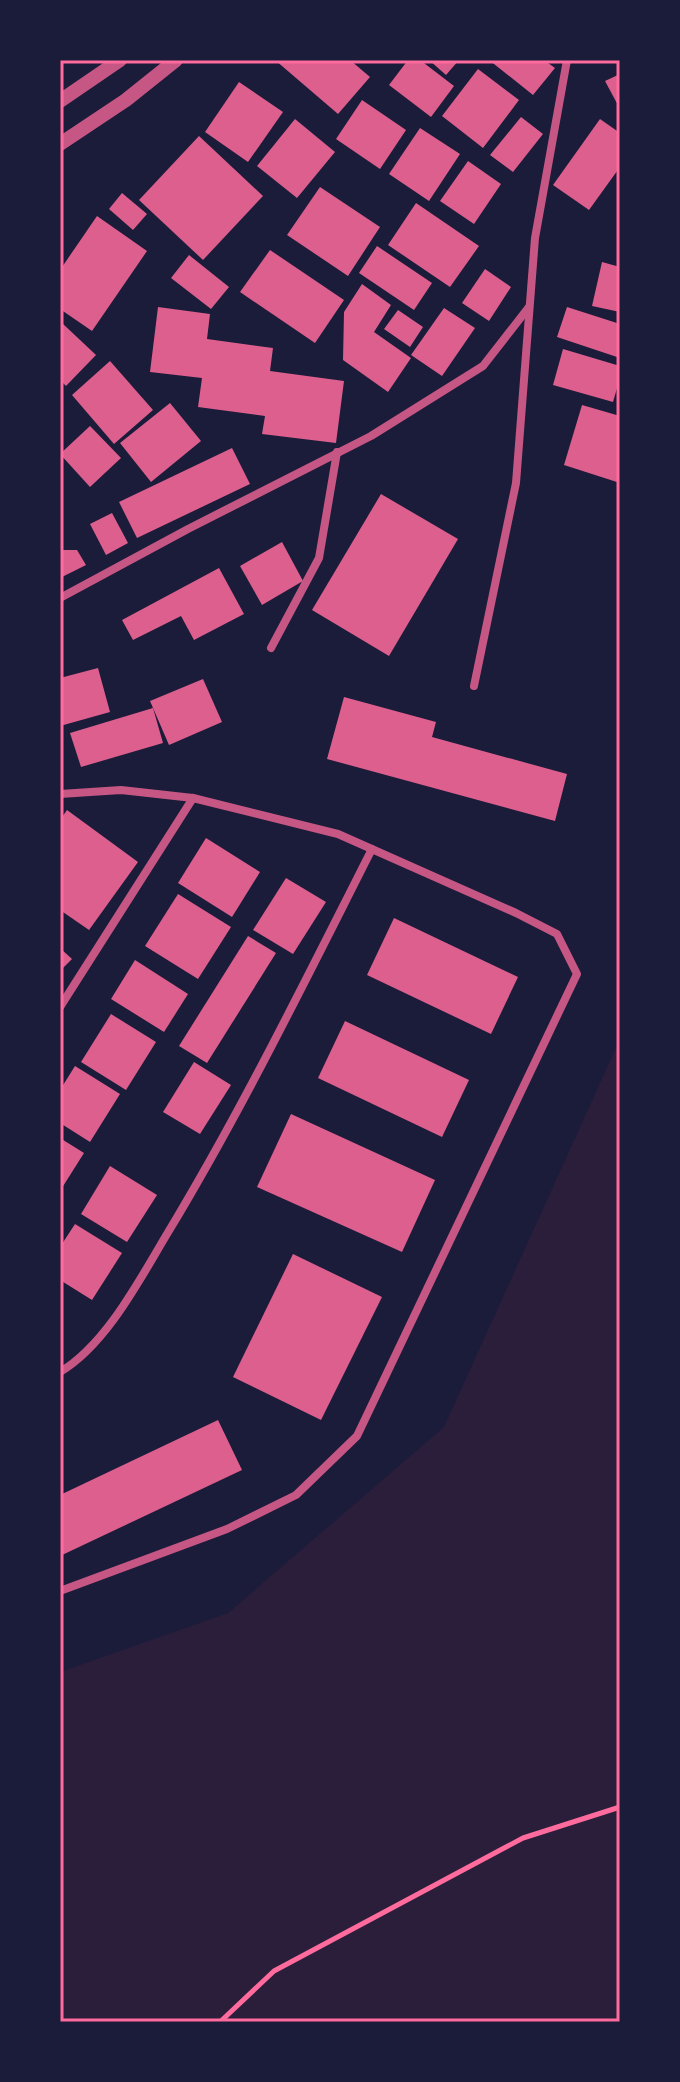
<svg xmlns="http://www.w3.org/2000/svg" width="680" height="2082" font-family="'Work Sans',sans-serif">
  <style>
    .green { fill: #2a1e3b }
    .building { fill: #dd5f8e }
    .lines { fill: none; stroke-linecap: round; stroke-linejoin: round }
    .path { stroke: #ff6b9d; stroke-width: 5 }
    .minor { stroke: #c65784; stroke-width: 8 }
    .tertiary { stroke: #c65784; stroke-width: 14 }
    .neatline { fill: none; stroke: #ff6b9d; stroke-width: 3 }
  </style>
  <rect width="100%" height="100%" fill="#1b1b3a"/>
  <path class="green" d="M620,1039V2022H60V1672L228,1613L444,1427Z"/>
  <g class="building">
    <path d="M275,60H350L370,77L338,114Z"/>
    <path d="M408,60H420L454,86L431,117L389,85Z"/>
    <path d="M429,60H459L446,75Z"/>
    <path d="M489,60H544L555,68L533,95Z"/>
    <path d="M478,69L519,100L483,148L442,116Z"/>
    <path d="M620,74V109L605,81Z"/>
    <path d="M239,82L283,112L248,162L205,132Z"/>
    <path d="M362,100L406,130L380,169L336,139Z"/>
    <path d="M521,117L543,134L513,172L490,155Z"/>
    <path d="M295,119L335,152L297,198L257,166Z"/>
    <path d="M600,119L620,133V167L589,210L553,185Z"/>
    <path d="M420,128L460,154L429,201L389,174Z"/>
    <path d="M199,136L263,196L203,260L139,200Z"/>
    <path d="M468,161L501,184L474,224L440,201Z"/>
    <path d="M320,187L380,227L348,276L287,235Z"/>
    <path d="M122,193L147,214L133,230L109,209Z"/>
    <path d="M416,203L479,246L450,287L388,245Z"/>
    <path d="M97,216L147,251L92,331L60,309V270Z"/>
    <path d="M377,246L432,283L414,310L359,273Z"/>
    <path d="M270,250L344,300L315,343L240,292Z"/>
    <path d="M189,255L229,287L211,309L171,278Z"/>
    <path d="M602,262L620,267V312L592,306Z"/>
    <path d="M485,269L511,287L489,321L462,303Z"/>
    <path d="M362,284L391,305L374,332L411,358L388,392L343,360L344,312Z"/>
    <path d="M158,307L210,314L207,339L273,348L270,371L344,381L336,443L262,434L265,416L198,407L202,378L150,372Z"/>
    <path d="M567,307L620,324V358L557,337Z"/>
    <path d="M444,308L475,328L442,376L411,355Z"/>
    <path d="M398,310L423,327L410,347L384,329Z"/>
    <path d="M62,323L96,355L66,386L60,380Z"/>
    <path d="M563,349L620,366V378L613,402L553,385Z"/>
    <path d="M110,361L153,410L114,444L72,395Z"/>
    <path d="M170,403L201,441L151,482L120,443Z"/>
    <path d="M582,405L620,416V483L564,465Z"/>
    <path d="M90,426L121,458L90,487L60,454Z"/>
    <path d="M232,448L250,484L137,538L119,502Z"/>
    <path d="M381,494L458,539L389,656L312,610Z"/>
    <path d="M112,513L128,543L106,555L90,524Z"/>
    <path d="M282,542L303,581L262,605L240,566Z"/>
    <path d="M60,550H77L86,565L60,578Z"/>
    <path d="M219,568L244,614L194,640L181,616L133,640L122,620Z"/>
    <path d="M98,668L110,712L60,726V678Z"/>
    <path d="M203,679L222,722L169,745L150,701Z"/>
    <path d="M344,697L436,722L432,737L567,774L555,821L327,759Z"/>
    <path d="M153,708L163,743L81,767L70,733Z"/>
    <path d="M67,810L138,862L89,930L60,910V820Z"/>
    <path d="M206,838L260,872L232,917L178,883Z"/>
    <path d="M286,878L326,902L293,954L253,930Z"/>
    <path d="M178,894L231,927L198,979L145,946Z"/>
    <path d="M394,918L518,977L491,1034L367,975Z"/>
    <path d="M248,936L276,953L207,1063L179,1046Z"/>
    <path d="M60,948L72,959L60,971Z"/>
    <path d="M135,960L188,994L164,1032L111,999Z"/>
    <path d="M111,1014L156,1042L126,1090L81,1062Z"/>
    <path d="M345,1021L469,1080L442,1137L318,1078Z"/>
    <path d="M194,1062L231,1085L200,1134L163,1112Z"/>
    <path d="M75,1066L120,1094L90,1142L60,1123V1090Z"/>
    <path d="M291,1114L435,1180L402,1252L257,1187Z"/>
    <path d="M60,1138L84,1153L60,1191Z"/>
    <path d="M110,1166L157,1195L127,1242L81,1214Z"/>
    <path d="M75,1224L122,1253L92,1300L60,1280V1247Z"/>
    <path d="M293,1254L382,1297L321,1420L233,1377Z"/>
    <path d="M218,1420L242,1470L60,1556V1495Z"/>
  </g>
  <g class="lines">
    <path class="path" d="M220,2022L274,1971L523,1838L620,1807"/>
    <g class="minor">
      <path d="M60,598L188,529L371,436L483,366L529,307"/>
      <path d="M271,648L319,558L337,452"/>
      <path d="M474,686L516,483L535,238L567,60"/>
      <path d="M60,794L121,790L193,798L338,834L516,913L557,934L577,974L357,1436L296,1495L227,1529L60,1591"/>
      <path d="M60,1007L193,798"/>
      <path d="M60,1372C106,1345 140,1279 167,1234C242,1110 306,979 372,849"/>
    </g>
    <g class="tertiary">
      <path d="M60,101L120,60"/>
      <path d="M60,144L126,100L176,60"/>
    </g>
  </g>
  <rect width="680" height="2082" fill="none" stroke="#1b1b3a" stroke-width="124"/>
  <rect x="62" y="62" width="556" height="1958" class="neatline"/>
</svg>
